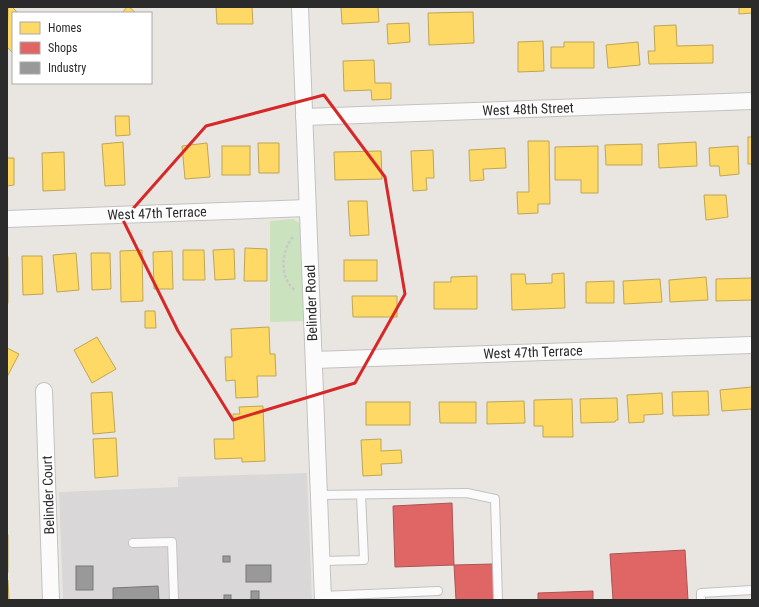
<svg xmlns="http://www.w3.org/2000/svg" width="759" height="607" font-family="'Roboto Condensed',sans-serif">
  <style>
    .industrial { fill: #dad7d9 }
    .green { fill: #cbe2be }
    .homes { fill: #ffd966; stroke: #bfa554 }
    .shops { fill: #e06666; stroke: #aa5454 }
    .industry { fill: #999; stroke: #787878 }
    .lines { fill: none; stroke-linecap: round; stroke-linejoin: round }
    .lane-casing { stroke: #c3c2c2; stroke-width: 10 }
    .street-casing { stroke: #c3c2c2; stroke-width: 18 }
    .path { stroke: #c8c8c7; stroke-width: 2.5; stroke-dasharray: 3 2; stroke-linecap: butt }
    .lane { stroke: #fcfbfb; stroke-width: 8 }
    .street { stroke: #fcfbfb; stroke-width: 16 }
    .marked { fill: none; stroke: #d62828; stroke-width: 3; stroke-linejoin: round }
    .labels { text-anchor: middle; stroke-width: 4; stroke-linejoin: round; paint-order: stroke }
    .street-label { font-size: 14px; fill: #2b2b2b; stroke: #fff }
  </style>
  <rect width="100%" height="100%" fill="#e9e6e2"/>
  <path class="industrial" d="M307,473L312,600H63L59,492L178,487V477Z"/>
  <path class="green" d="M293,219L301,224L306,321L270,322V221Z"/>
  <g class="homes">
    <path d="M8,7H12L18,13H13V53L7,47Z"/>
    <path d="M127,7H129L136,13H122Z"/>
    <path d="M216,7H252L253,24H217Z"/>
    <path d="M341,7H378L379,22L342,24Z"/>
    <path d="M739,7H752V13L739,14Z"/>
    <path d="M473,12L474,43L429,45L428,13Z"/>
    <path d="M409,23L410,42L388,44L387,24Z"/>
    <path d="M676,25L677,46L713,45V63L649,64L648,51H655L654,26Z"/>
    <path d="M543,41L544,71L518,72V42Z"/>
    <path d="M564,42H594V68H551V47H564Z"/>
    <path d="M638,42L640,65L608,68L606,45Z"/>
    <path d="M374,60L375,83H391V99L372,100L371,90L344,91L343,61Z"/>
    <path d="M115,116H129L130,135L116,136Z"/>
    <rect x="748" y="137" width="4" height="27"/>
    <path d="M528,141H549L550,204H538V213L518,214L517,192H529Z"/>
    <path d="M123,142L125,185L105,186L102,144Z"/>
    <path d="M696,142L697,166L659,168L658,144Z"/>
    <path d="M207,143L210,177L185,179L182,146Z"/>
    <path d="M258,143H279V173H259Z"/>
    <path d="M642,144V165H606L605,145Z"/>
    <rect x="222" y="146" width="28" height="29"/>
    <path d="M598,146V193H581V180H555V147Z"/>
    <path d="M738,146L739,174L720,176L719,166H710L709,148Z"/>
    <path d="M505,148L506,168L483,169L484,180L470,181L469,150Z"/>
    <path d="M433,150L434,178H426L427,190L413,191L411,151Z"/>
    <path d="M381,151L382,179L335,180L334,152Z"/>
    <path d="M64,152L65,190L43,191L42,153Z"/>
    <path d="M7,158H14V185L7,186Z"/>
    <path d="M704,195H726L728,217L706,220Z"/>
    <path d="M348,201H367L369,235L350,236Z"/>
    <path d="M245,248L267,249V281H244Z"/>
    <path d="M234,249L235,279L215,280L213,250Z"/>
    <path d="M142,250L143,301L121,302L120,251Z"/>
    <path d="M183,250H204L205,280H183Z"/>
    <path d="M172,251L173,289H154L153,252Z"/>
    <path d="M76,253L79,290L57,292L53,255Z"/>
    <path d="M91,253H110L111,289L92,290Z"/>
    <path d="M22,256H42L43,294L23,295Z"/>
    <rect x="7" y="257" width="1" height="46"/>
    <rect x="344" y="260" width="33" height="21"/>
    <path d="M564,273L565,308L512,310L511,274H525L526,284L552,283V274Z"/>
    <path d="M477,276V309H434V282H451V277Z"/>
    <path d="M706,277L708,300L670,302L669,280Z"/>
    <path d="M752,278V300L716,301V279Z"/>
    <path d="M660,279L662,302L624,304L623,281Z"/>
    <path d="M614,281V303H586V282Z"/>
    <path d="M352,296H397V317H353Z"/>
    <path d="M145,311H155L156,328H145Z"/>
    <path d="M269,327L270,354H275L276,376H257L258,397L236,398L235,380L226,381L225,357H232L231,329Z"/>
    <path d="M97,337L116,369L92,383L74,350Z"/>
    <path d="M7,348L19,354L7,377Z"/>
    <path d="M752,387V409L722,411L720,390Z"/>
    <path d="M708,391L709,415L673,416L672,392Z"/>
    <path d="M112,392L115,432L93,434L91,393Z"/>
    <path d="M662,393L663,414L644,415V422L629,423L627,395Z"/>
    <path d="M617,398L618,420H616L615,422L581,423L580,399Z"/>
    <path d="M572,399L573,437H543V426H534V400Z"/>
    <path d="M524,401L525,423L487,424V402Z"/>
    <rect x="366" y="402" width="44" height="23"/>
    <path d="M439,402H476V423H440Z"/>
    <path d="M263,406L265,461L242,462V458L215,459L214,439H234L233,414H240L239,407Z"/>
    <path d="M116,438L118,476L95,478L93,439Z"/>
    <path d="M381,439V451L401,450L402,463L381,464L382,475L363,476L361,440Z"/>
    <rect x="7" y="535" width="1" height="37"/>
    <path d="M7,580H8L9,600H7Z"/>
  </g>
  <g class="shops">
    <path d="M452,503L454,565L395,567L393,506Z"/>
    <path d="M685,550L688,600H613L610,554Z"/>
    <path d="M493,564L495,600H456L454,565Z"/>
    <path d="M593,591V600H538V593Z"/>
  </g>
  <g class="industry">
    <rect x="223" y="556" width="7" height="6"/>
    <rect x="246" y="565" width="25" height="17"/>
    <rect x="76" y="566" width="17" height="24"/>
    <path d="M158,586L159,600H113V588Z"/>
    <rect x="251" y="591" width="8" height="9"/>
    <rect x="224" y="595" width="7" height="5"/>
  </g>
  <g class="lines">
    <defs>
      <g id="lane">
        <path d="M319,495L467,493L495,499L498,600"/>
        <path d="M133,543L172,542L174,600"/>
        <path d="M321,561L364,560L361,495"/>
        <path d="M322,596L438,591"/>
        <path d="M701,600V593L752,590"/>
      </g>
      <g id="street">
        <path d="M300,7L323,600"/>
        <path d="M304,117L752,101"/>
        <path d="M7,219L307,208"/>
        <path d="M314,360L752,345"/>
        <path d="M44,391L51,600"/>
      </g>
    </defs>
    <use href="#lane" class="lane-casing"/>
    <use href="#street" class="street-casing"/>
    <path class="path" d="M293,237C281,250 279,279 295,290"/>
    <use href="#lane" class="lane"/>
    <use href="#street" class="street"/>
  </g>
  <path class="marked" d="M324,95L385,177L405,294L355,383L233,420L178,331L123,220L206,126Z"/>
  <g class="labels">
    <g class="street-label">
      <text transform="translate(528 109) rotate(-2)" y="5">West 48th Street</text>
      <text transform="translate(157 213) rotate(-2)" y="5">West 47th Terrace</text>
      <text transform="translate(311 303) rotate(-92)" y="5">Belinder Road</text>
      <text transform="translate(533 352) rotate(-2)" y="5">West 47th Terrace</text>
      <text transform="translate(48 495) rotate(-92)" y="5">Belinder Court</text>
    </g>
  </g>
  <rect width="759" height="607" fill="none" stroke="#2b2b2b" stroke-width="16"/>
  <rect x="12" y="12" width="140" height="72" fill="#ffffff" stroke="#aaaaaa"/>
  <rect x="20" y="22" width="20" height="12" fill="#ffd966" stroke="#aaaaaa"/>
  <text x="48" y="32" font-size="12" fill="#2b2b2b">Homes</text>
  <rect x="20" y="42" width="20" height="12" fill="#e06666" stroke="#aaaaaa"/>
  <text x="48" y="52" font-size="12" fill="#2b2b2b">Shops</text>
  <rect x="20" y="62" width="20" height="12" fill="#999999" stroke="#aaaaaa"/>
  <text x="48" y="72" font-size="12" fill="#2b2b2b">Industry</text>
</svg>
